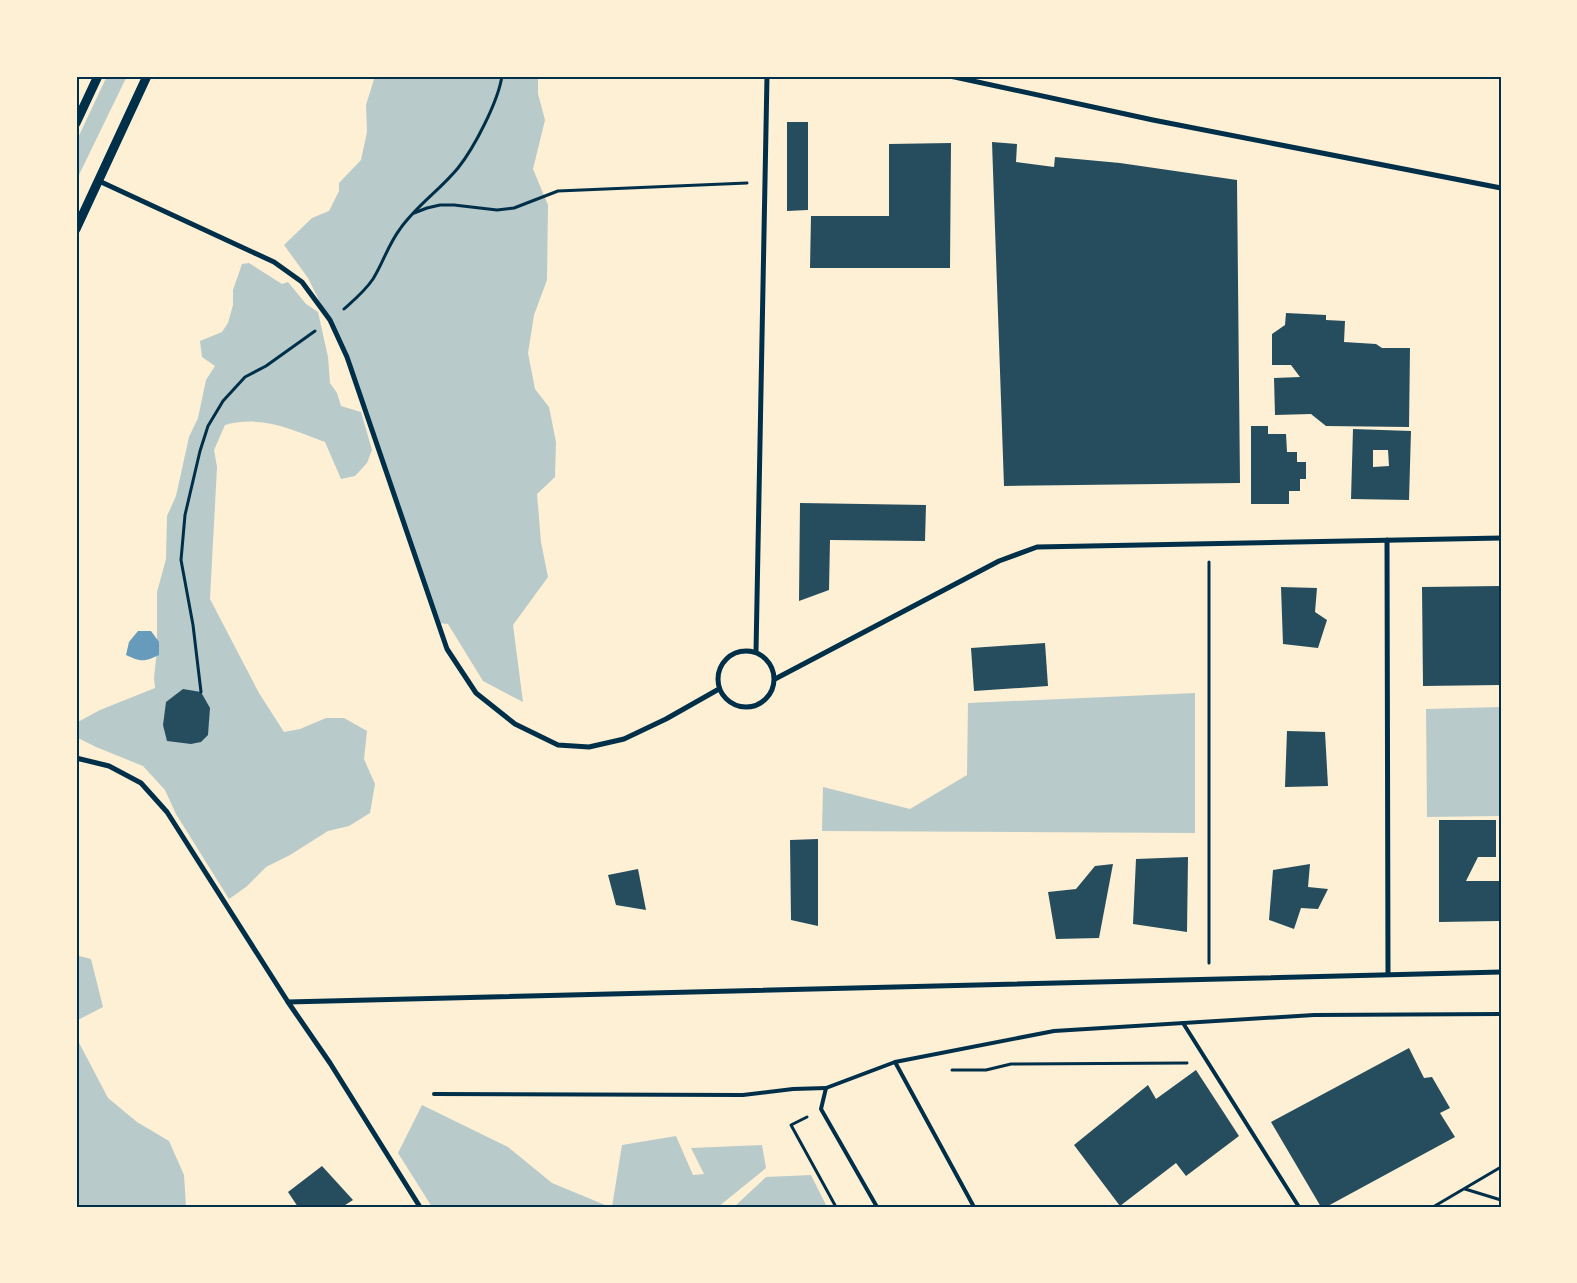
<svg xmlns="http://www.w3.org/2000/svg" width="1577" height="1283" font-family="'Asap Condensed',sans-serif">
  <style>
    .green { fill: #b9caca }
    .water { fill: #669bbc }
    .building { fill: #264d5e; fill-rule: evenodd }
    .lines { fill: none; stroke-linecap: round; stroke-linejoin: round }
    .path { stroke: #003049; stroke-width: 3 }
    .service { stroke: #003049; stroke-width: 4 }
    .minor { stroke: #003049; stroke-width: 5 }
    .tertiary { stroke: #003049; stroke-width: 9 }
    .neatline { fill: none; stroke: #003049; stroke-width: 2 }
  </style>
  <rect width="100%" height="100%" fill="#fdf0d5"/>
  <g class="green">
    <path d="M107,76H127L76,181V142Z"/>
    <path d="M375,76H538V94L545,120L533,169L548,205L547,280L534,315L528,353L535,389L549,407L556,442L555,477L537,494L541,542L548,577L513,625L523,702L483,681L448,624L438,623L347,357L308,278L284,245L312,218L329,211L339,191V183L361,160L367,132L366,105Z"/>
    <path d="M249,263L282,284L288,282L306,304L318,312L328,357L330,383L337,393L341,406L361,412L372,450L367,463L355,476L341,479L325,442C290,429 263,415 225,425L214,450L217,467L210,599L259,693L284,732L300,729L326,718H344L367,731L364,759L375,784L370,813L349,826L328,831L290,855L266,867L246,887L229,899L176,814L165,790L143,766L96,747L78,738L76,723L100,710L155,688L154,678L157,650V592L166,559L167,516L176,496L189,437L198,418L206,380L215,366L202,357L200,341L222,332L228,323L233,305V290L242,264Z"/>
    <path d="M1195,693V833L822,831L823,787L910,809L967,775L968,703Z"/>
    <path d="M1501,707V816L1427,817L1426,709Z"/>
    <path d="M76,955L91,959L103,1007L76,1021Z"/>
    <path d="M76,1037L108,1098L137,1122L169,1141L184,1175L186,1207H76Z"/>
    <path d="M422,1105L508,1147L552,1183L610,1207H432L398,1153Z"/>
    <path d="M676,1136L693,1175L704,1174L691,1148L762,1145L766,1168L718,1207H612L622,1145Z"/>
    <path d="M811,1175L827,1207H734L766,1177Z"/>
  </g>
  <path class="water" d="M138,631H151L159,642V655C144,662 141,662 126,655L129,642Z"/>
  <g class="building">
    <path d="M787,122H808V210L787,211Z"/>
    <path d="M992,142L1017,144L1016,162L1054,167L1055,157L1120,163L1237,180L1240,483L1004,486Z"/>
    <path d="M951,143L950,268H810L811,216H889V144Z"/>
    <path d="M1286,313L1326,315V320L1345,321L1344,342L1376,344L1382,348H1410L1409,427L1326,426L1311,414L1275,415L1274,378L1300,377L1291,365H1272V334L1285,325Z"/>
    <path d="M1251,426H1268V434H1286L1287,452H1297V462H1306V479H1300V491H1289V504H1251Z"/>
    <path d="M1353,429L1411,431L1409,500L1351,499ZM1373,450H1388L1389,466L1373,467Z"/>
    <path d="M800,503L926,505L925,541L830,540L829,590L799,601Z"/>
    <path d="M1500,586V685L1423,686L1422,587Z"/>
    <path d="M1281,587L1317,588L1315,612L1327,620L1318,648L1283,644Z"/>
    <path d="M1045,643L1048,686L974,691L971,648Z"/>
    <path d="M183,689L201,692L210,708L208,735L201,742L191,744L167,741L163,725L166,702Z"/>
    <path d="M1287,731L1325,732L1328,786L1285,787Z"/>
    <path d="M1439,820H1496V857H1478L1466,881H1500V921L1439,922Z"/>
    <path d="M818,839V926L791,920L790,840Z"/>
    <path d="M1188,857L1187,932L1133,924L1136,859Z"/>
    <path d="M1113,864L1099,938L1056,939L1048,892L1076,889L1095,866Z"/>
    <path d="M1310,864L1308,887L1328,889L1318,909L1301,908L1294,929L1269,920L1273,870Z"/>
    <path d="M638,869L646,910L616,905L608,875Z"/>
    <path d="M1409,1048L1424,1078L1432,1077L1450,1108L1440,1113L1455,1137L1326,1207H1321L1271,1122Z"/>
    <path d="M1196,1070L1239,1136L1186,1176L1176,1163L1120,1206L1074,1145L1148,1085L1156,1099Z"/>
    <path d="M322,1166L353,1200L342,1207H298L288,1192Z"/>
  </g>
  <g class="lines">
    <g class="path">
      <path d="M414,213L427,208L440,205H454L497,210L514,208L558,191L747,183"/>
      <path d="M344,309C354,300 365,291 373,279C383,263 388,245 400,229C416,206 440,190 458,168C474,148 498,102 502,76"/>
      <path d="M1209,562V963"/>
      <path d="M201,692L193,625L181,560L185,515L200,451L208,426L223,401L245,377L266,366L315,331"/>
      <path d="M952,1070H986L1011,1064L1187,1063"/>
      <path d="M807,1117L791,1125L836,1207"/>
      <path d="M1465,1189L1501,1200"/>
      <path d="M1433,1207L1501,1167"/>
    </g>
    <g class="service">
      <path d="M1183,1023L1299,1207"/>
      <path d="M895,1062L974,1207"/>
      <path d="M826,1088L821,1109L877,1207"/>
      <path d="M434,1094L743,1095L793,1089L826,1088L895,1062L1054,1031L1314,1015L1501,1014"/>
    </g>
    <g class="minor">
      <path d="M950,76L1153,120L1501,188"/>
      <path d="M99,181L274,262L302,282L330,320L347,357L447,649L476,693L515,724L558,745L589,747L624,739L666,719L719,689"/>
      <path d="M1387,540L1388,974"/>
      <circle cx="746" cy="679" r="28"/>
      <path d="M756,652L767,76"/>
      <path d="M775,679L999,561L1037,547L1501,538"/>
      <path d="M76,758L109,766L141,783L167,812L288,1002L330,1063L420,1207"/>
      <path d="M288,1002L1501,972"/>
    </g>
    <g class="tertiary">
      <path d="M76,123L98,76"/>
      <path d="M76,229L147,76"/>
    </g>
  </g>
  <rect width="1577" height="1283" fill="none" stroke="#fdf0d5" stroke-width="155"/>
  <rect x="78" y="78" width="1422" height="1128" class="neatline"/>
</svg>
